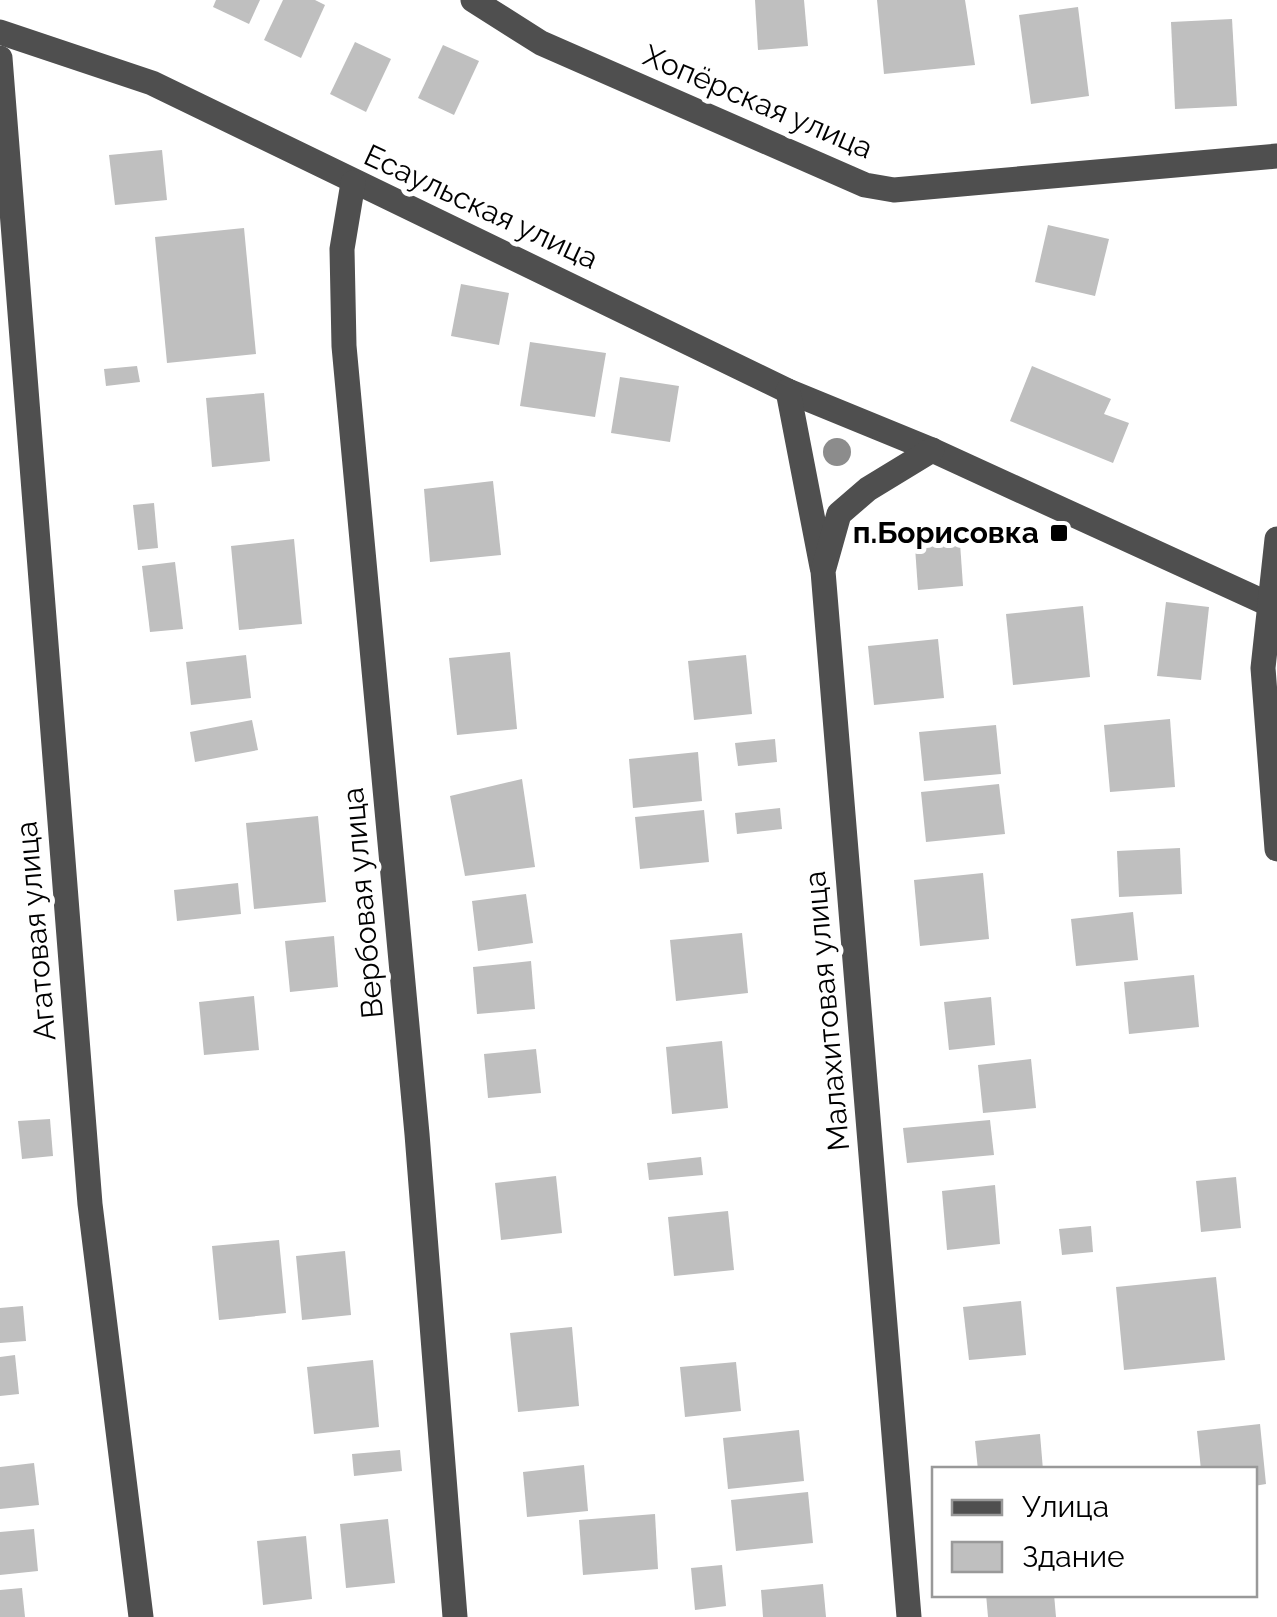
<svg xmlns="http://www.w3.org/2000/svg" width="1277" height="1617" font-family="Raleway,sans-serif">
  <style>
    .building { fill: #bfbfbf }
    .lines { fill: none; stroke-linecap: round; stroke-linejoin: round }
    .minor { stroke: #4f4f4f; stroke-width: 25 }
    .tree { fill: #8c8c8c }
    .poi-dot { fill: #000; stroke: #fff; stroke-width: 4 }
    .labels { text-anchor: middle; stroke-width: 10; stroke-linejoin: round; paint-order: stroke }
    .street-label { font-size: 30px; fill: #000; stroke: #fff }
    .poi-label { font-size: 30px; font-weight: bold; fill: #000; stroke: #fff; text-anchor: end }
  </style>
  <rect width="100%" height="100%" fill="#fff"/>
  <g class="building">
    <path d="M216,0H260L249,24L213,7Z"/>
    <path d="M283,0H315L325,5L301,58L264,40Z"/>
    <path d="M755,0H804L808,46L758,50Z"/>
    <path d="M877,0H965L975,65L884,74Z"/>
    <path d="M1078,7L1089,96L1031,104L1019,15Z"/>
    <path d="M1232,19L1237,106L1175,109L1171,22Z"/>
    <path d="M355,42L391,59L366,112L330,94Z"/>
    <path d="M443,45L479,61L454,115L418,98Z"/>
    <path d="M162,150L167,200L115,205L109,155Z"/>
    <path d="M1048,225L1109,239L1095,296L1035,282Z"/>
    <path d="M244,228L256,354L167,363L155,237Z"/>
    <path d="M461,284L509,293L499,345L451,336Z"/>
    <path d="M530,342L606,353L595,417L520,406Z"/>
    <path d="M137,366L140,382L106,386L104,369Z"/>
    <path d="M1032,366L1111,399L1104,414L1129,423L1113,463L1010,421Z"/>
    <path d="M620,377L679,386L670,442L611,433Z"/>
    <path d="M264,393L270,461L212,467L206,398Z"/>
    <path d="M493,481L501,555L430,562L424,489Z"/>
    <path d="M154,503L158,548L138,550L133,505Z"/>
    <path d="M294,539L302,624L239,630L231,546Z"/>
    <path d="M960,543L963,586L918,590L915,547Z"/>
    <path d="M175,562L183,629L150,632L142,566Z"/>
    <path d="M1166,602L1209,607L1201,680L1157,676Z"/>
    <path d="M1083,606L1090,677L1013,685L1006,614Z"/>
    <path d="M938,639L944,698L874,705L868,646Z"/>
    <path d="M510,652L517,729L457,735L449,658Z"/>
    <path d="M246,655L251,698L191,705L186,662Z"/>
    <path d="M746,655L752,714L694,720L688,661Z"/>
    <path d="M1170,719L1175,787L1110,792L1104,725Z"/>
    <path d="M252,720L258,750L195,762L190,732Z"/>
    <path d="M996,725L1001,774L924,781L919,732Z"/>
    <path d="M775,739L777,762L738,766L735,743Z"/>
    <path d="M698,752L702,801L633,808L629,759Z"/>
    <path d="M522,779L535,867L465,876L450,796Z"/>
    <path d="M999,784L1005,834L926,842L921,792Z"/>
    <path d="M780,808L782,829L737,834L735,813Z"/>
    <path d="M704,810L709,862L640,869L635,817Z"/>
    <path d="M318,816L326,902L254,909L246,823Z"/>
    <path d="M1180,848L1182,894L1119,897L1117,851Z"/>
    <path d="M983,873L989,939L920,946L914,880Z"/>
    <path d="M238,883L241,914L177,921L174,890Z"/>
    <path d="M526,894L533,943L478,951L472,901Z"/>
    <path d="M1133,912L1138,960L1076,966L1071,919Z"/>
    <path d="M742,933L748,993L676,1001L670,940Z"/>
    <path d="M334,936L338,987L290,992L285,941Z"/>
    <path d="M531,961L535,1009L477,1014L473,967Z"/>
    <path d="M1194,975L1199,1027L1129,1034L1124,982Z"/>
    <path d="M254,996L259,1050L204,1055L199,1002Z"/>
    <path d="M991,997L995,1045L949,1050L944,1002Z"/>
    <path d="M722,1041L728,1108L672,1114L666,1047Z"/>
    <path d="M536,1049L541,1093L488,1098L484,1054Z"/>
    <path d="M1031,1059L1036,1108L983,1113L978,1065Z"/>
    <path d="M50,1119L53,1156L22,1159L18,1121Z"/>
    <path d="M990,1120L994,1155L907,1163L903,1128Z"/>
    <path d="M701,1157L703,1175L649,1180L647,1163Z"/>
    <path d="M556,1176L562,1233L501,1240L495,1183Z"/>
    <path d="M1236,1177L1241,1228L1201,1232L1196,1181Z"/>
    <path d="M995,1185L1000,1244L947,1250L942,1191Z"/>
    <path d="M728,1211L734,1270L674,1276L668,1217Z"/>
    <path d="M1091,1226L1093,1252L1062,1255L1059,1229Z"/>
    <path d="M279,1240L286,1313L219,1320L212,1246Z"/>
    <path d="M345,1251L351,1315L302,1320L296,1256Z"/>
    <path d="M1216,1277L1225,1360L1124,1370L1116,1287Z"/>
    <path d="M1021,1301L1026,1355L969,1360L963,1307Z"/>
    <path d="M23,1306L26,1341L0,1343V1308Z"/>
    <path d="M572,1327L579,1406L518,1412L510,1333Z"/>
    <path d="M15,1355L19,1394L0,1396V1357Z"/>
    <path d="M373,1360L379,1427L314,1434L307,1367Z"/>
    <path d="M736,1362L741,1411L685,1417L680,1367Z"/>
    <path d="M1260,1424L1266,1484L1254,1486V1470H1201L1197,1431Z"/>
    <path d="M799,1430L804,1481L728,1489L723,1438Z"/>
    <path d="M1040,1434L1043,1470H978L975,1441Z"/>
    <path d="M400,1450L402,1471L354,1476L352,1454Z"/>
    <path d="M34,1463L39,1505L0,1509V1467Z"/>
    <path d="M584,1465L588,1511L527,1517L523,1472Z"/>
    <path d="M808,1492L813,1543L736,1551L731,1500Z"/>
    <path d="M655,1514L658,1569L583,1575L579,1520Z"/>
    <path d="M388,1519L395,1583L346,1588L340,1524Z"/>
    <path d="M34,1529L38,1571L0,1575V1532Z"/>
    <path d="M306,1536L312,1599L263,1605L257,1541Z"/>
    <path d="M722,1565L726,1606L695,1610L691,1568Z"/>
    <path d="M823,1584L826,1617H763L761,1590Z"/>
    <path d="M22,1588L25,1617H0V1590Z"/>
    <path d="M986,1594H1054L1056,1617H988Z"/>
  </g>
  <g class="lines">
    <g class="minor">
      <path d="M473,0L541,43L865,185L894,190L1277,156"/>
      <path d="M0,32L152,83L788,391L932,450L1277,608"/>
      <path d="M0,58L90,1204L141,1617"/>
      <path d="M353,183L342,249L344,346L417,1134L455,1617"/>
      <path d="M788,391L822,567"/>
      <path d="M1277,539L1263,668L1277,849"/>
      <path d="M909,1617L823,571L839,514L868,489L932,450"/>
    </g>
  </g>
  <circle class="tree" cx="837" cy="452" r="14"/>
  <rect class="poi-dot" x="1049" y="523" width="20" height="20" rx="5"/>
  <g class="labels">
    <g class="street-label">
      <text transform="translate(758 102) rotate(23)" y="10">Хопёрская улица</text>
      <text transform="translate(481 207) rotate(25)" y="10">Есаульская улица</text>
      <text transform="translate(363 903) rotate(-95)" y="10">Вербовая улица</text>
      <text transform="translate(36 931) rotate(-95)" y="10">Агатовая улица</text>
      <text transform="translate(827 1011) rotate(-95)" y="10">Малахитовая улица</text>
    </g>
    <g class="poi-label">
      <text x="1039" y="543">п.Борисовка</text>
    </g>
  </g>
  <rect x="932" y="1467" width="325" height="130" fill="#ffffff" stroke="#999999" stroke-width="2.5"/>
  <rect x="952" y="1500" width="50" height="15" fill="#4f4f4f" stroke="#999999" stroke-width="2.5"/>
  <text x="1022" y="1517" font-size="30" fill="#000000">Улица</text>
  <rect x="952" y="1542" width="50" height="30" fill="#bfbfbf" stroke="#999999" stroke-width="2.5"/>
  <text x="1022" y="1567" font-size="30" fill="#000000">Здание</text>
</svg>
